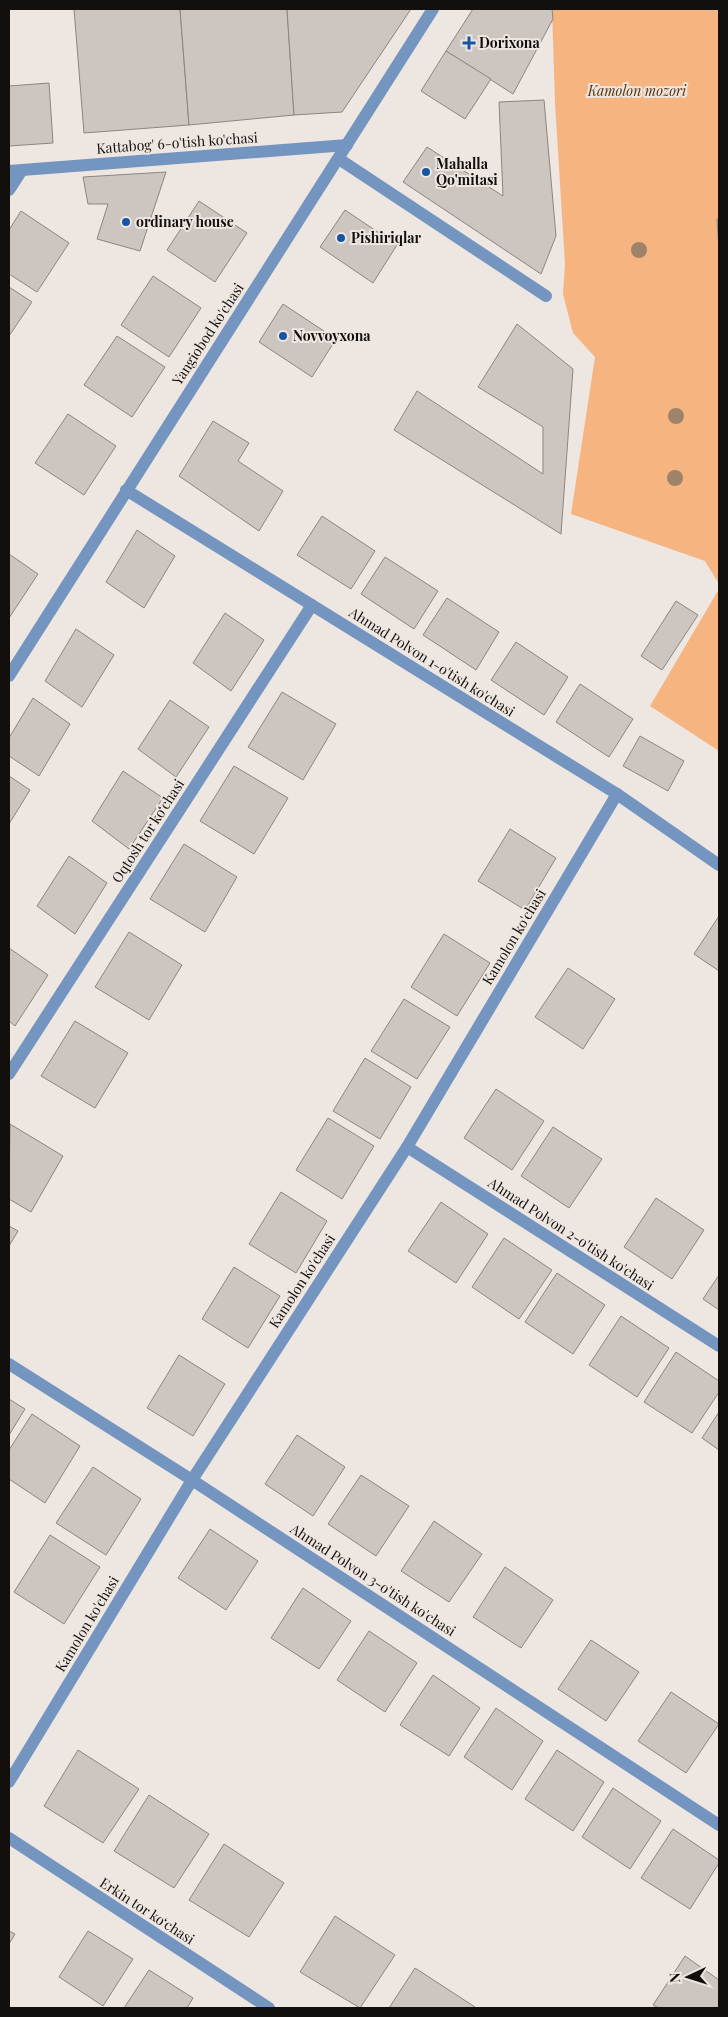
<svg xmlns="http://www.w3.org/2000/svg" width="728" height="2017" font-family="'Playfair Display',serif">
  <style>
    .green { fill: #f6b481 }
    .building { fill: #cdc5bf; stroke: #8c8580 }
    .lines { fill: none; stroke-linecap: round; stroke-linejoin: round }
    .minor { stroke: #7595c1; stroke-width: 12 }
    .tree { fill: #9e8269 }
    .poi-dot { fill: #1655a5; stroke: #eee6e1; stroke-width: 2 }
    .labels { text-anchor: middle; stroke-width: 4; stroke-linejoin: round; paint-order: stroke }
    .poi-label { font-size: 14px; font-weight: bold; fill: #120f0d; stroke: #eee6e1; text-anchor: start }
    .park-label { font-size: 14px; font-style: italic; fill: #5c3106; stroke: #eee6e1 }
    .street-label { font-size: 14px; fill: #120f0d; stroke: #eee6e1 }
  </style>
  <rect width="100%" height="100%" fill="#eee6e1"/>
  <g class="green">
    <path d="M552,9H719V584L705,561L571,514L595,357L573,333L563,294L565,264L555,103Z"/>
    <path d="M719,589V751L650,706Z"/>
  </g>
  <g class="building">
    <path d="M74,9H180L189,125L84,133Z"/>
    <path d="M180,9H287L294,115L189,125Z"/>
    <path d="M287,9H411L342,112L294,115Z"/>
    <path d="M473,9H552L553,19L513,94L446,51Z"/>
    <path d="M446,51L491,79L465,119L421,91Z"/>
    <path d="M49,83L53,143L9,146V86Z"/>
    <path d="M544,100L556,236L541,274L403,182L427,147L503,196L499,102Z"/>
    <path d="M166,172L140,251L97,239L108,204H88L83,177Z"/>
    <path d="M199,201L247,233L215,282L167,250Z"/>
    <path d="M345,210L397,245L373,283L320,247Z"/>
    <path d="M21,211L69,243L37,292L9,274V230Z"/>
    <path d="M717,219H719V249Z"/>
    <path d="M153,276L201,308L169,357L121,325Z"/>
    <path d="M9,287L32,302L9,336Z"/>
    <path d="M283,304L336,339L312,377L259,342Z"/>
    <path d="M517,324L573,369L561,534L394,430L417,391L543,474V427L478,387Z"/>
    <path d="M117,336L165,367L132,417L84,385Z"/>
    <path d="M68,414L116,446L84,495L35,463Z"/>
    <path d="M213,421L249,443L238,461L283,491L259,531L179,476Z"/>
    <path d="M322,516L375,551L351,589L297,555Z"/>
    <path d="M137,530L175,556L144,608L106,582Z"/>
    <path d="M9,554L38,574L9,618Z"/>
    <path d="M385,557L438,591L414,629L361,594Z"/>
    <path d="M447,598L499,632L476,670L423,635Z"/>
    <path d="M676,601L698,615L662,670L641,656Z"/>
    <path d="M225,613L264,640L231,691L193,663Z"/>
    <path d="M76,629L114,655L82,707L45,681Z"/>
    <path d="M516,642L568,677L544,715L491,680Z"/>
    <path d="M580,684L633,719L609,757L556,722Z"/>
    <path d="M282,692L336,724L303,780L248,747Z"/>
    <path d="M33,698L70,724L39,776L9,756V738Z"/>
    <path d="M170,700L209,727L176,777L138,749Z"/>
    <path d="M640,736L684,761L668,791L623,766Z"/>
    <path d="M234,766L288,798L254,854L200,821Z"/>
    <path d="M123,771L163,798L129,849L92,821Z"/>
    <path d="M9,776L30,790L9,824Z"/>
    <path d="M510,829L556,858L525,910L478,881Z"/>
    <path d="M184,844L237,877L205,932L150,899Z"/>
    <path d="M69,856L107,883L75,934L37,906Z"/>
    <path d="M719,916V971L694,954Z"/>
    <path d="M129,932L182,965L149,1020L95,987Z"/>
    <path d="M444,934L490,963L457,1016L411,987Z"/>
    <path d="M9,948L48,975L15,1026L9,1021Z"/>
    <path d="M568,968L615,999L583,1049L535,1017Z"/>
    <path d="M404,999L450,1027L417,1079L371,1051Z"/>
    <path d="M75,1021L128,1053L95,1108L41,1076Z"/>
    <path d="M365,1058L411,1087L380,1139L333,1111Z"/>
    <path d="M496,1089L544,1121L512,1170L464,1138Z"/>
    <path d="M328,1118L374,1146L342,1199L296,1170Z"/>
    <path d="M10,1124L63,1156L31,1212L9,1199Z"/>
    <path d="M553,1127L602,1159L569,1208L521,1176Z"/>
    <path d="M281,1192L327,1221L296,1273L249,1244Z"/>
    <path d="M656,1198L704,1230L672,1279L624,1247Z"/>
    <path d="M441,1202L488,1234L456,1283L408,1251Z"/>
    <path d="M9,1226L18,1231L9,1246Z"/>
    <path d="M504,1238L552,1270L519,1319L472,1287Z"/>
    <path d="M234,1267L280,1296L248,1348L202,1319Z"/>
    <path d="M557,1273L605,1305L573,1354L525,1322Z"/>
    <path d="M719,1275V1310L703,1299Z"/>
    <path d="M621,1316L669,1348L637,1397L589,1365Z"/>
    <path d="M676,1352L719,1381V1392L692,1433L644,1402Z"/>
    <path d="M179,1355L225,1384L193,1436L147,1408Z"/>
    <path d="M9,1399L25,1409L9,1435Z"/>
    <path d="M719,1412V1450L702,1438Z"/>
    <path d="M32,1414L80,1446L45,1503L9,1479V1450Z"/>
    <path d="M297,1435L345,1467L313,1516L265,1484Z"/>
    <path d="M93,1467L141,1499L106,1555L56,1523Z"/>
    <path d="M361,1475L409,1506L376,1556L328,1524Z"/>
    <path d="M434,1521L482,1554L449,1602L401,1571Z"/>
    <path d="M210,1529L258,1561L226,1610L178,1578Z"/>
    <path d="M50,1535L100,1567L64,1624L14,1592Z"/>
    <path d="M505,1567L553,1600L521,1648L473,1617Z"/>
    <path d="M303,1588L351,1621L319,1669L271,1638Z"/>
    <path d="M369,1631L417,1663L385,1712L337,1680Z"/>
    <path d="M591,1640L639,1672L606,1721L558,1689Z"/>
    <path d="M433,1675L480,1708L449,1756L400,1725Z"/>
    <path d="M671,1692L719,1724L686,1773L638,1741Z"/>
    <path d="M496,1708L543,1741L512,1790L464,1757Z"/>
    <path d="M78,1750L139,1789L103,1843L44,1806Z"/>
    <path d="M557,1750L604,1782L573,1831L525,1799Z"/>
    <path d="M613,1788L661,1821L630,1869L582,1837Z"/>
    <path d="M149,1795L209,1834L174,1888L114,1851Z"/>
    <path d="M673,1829L719,1860V1863L690,1909L641,1878Z"/>
    <path d="M224,1844L284,1883L249,1937L189,1900Z"/>
    <path d="M335,1916L395,1955L360,2008L300,1972Z"/>
    <path d="M9,1931L15,1934L9,1944Z"/>
    <path d="M88,1931L133,1959L103,2006L59,1977Z"/>
    <path d="M685,1956L719,1980V2008H659L653,2005Z"/>
    <path d="M415,1968L475,2007L474,2008H389Z"/>
    <path d="M149,1970L193,1998L187,2008H124Z"/>
  </g>
  <g class="lines">
    <g class="minor">
      <path d="M339,159L546,296"/>
      <path d="M9,171L347,145"/>
      <path d="M9,190L22,170"/>
      <path d="M126,490L617,794L719,865"/>
      <path d="M9,676L433,9"/>
      <path d="M9,1074L312,605"/>
      <path d="M407,1147L719,1346"/>
      <path d="M9,1364L192,1480L719,1825"/>
      <path d="M9,1782L192,1480L407,1147L617,794"/>
      <path d="M9,1838L269,2008"/>
    </g>
  </g>
  <g class="tree">
    <circle cx="639" cy="250" r="8"/>
    <circle cx="676" cy="416" r="8"/>
    <circle cx="675" cy="478" r="8"/>
  </g>
  <g class="poi-dot">
    <path d="M466.5 35.5h5v5h5v5h-5v5h-5v-5h-5v-5h5z"/>
    <circle cx="426" cy="172" r="5"/>
    <circle cx="126" cy="222" r="5"/>
    <circle cx="341" cy="238" r="5"/>
    <circle cx="283" cy="336" r="5"/>
  </g>
  <g class="labels">
    <g class="poi-label">
      <text x="479" y="48">Dorixona</text>
      <text x="436" y="169">Mahalla<tspan x="436" dy="16">Qo'mitasi</tspan></text>
      <text x="136" y="227">ordinary house</text>
      <text x="351" y="243">Pishiriqlar</text>
      <text x="293" y="341">Novvoyxona</text>
    </g>
    <g class="park-label">
      <text x="637" y="96">Kamolon mozori</text>
    </g>
    <g class="street-label">
      <text transform="translate(177 143) rotate(-4)" y="5">Kattabog' 6-o'tish ko'chasi</text>
      <text transform="translate(208 334) rotate(-57)" y="5">Yangiobod ko'chasi</text>
      <text transform="translate(432 662) rotate(32)" y="5">Ahmad Polvon 1-o'tish ko'chasi</text>
      <text transform="translate(148 831) rotate(-57)" y="5">Oqtosh tor koʻchasi</text>
      <text transform="translate(514 937) rotate(-59)" y="5">Kamolon ko'chasi</text>
      <text transform="translate(571 1234) rotate(33)" y="5">Ahmad Polvon 2-o'tish ko'chasi</text>
      <text transform="translate(302 1281) rotate(-57)" y="5">Kamolon ko'chasi</text>
      <text transform="translate(373 1580) rotate(33)" y="5">Ahmad Polvon 3-o'tish ko'chasi</text>
      <text transform="translate(87 1624) rotate(-59)" y="5">Kamolon ko'chasi</text>
      <text transform="translate(147 1911) rotate(33)" y="5">Erkin tor koʻchasi</text>
    </g>
  </g>
  <rect width="728" height="2017" fill="none" stroke="#120f0d" stroke-width="20"/>
  <g transform="translate(688 1977) rotate(266)" stroke="#eee6e1" stroke-width="4" paint-order="stroke">
  <path d="M0-4L9 19L0 12L-9 19Z" fill="#120f0d"/>
  <text y="-8" font-size="14" font-weight="bold" text-anchor="middle" fill="#120f0d">N</text>
  </g>
</svg>
